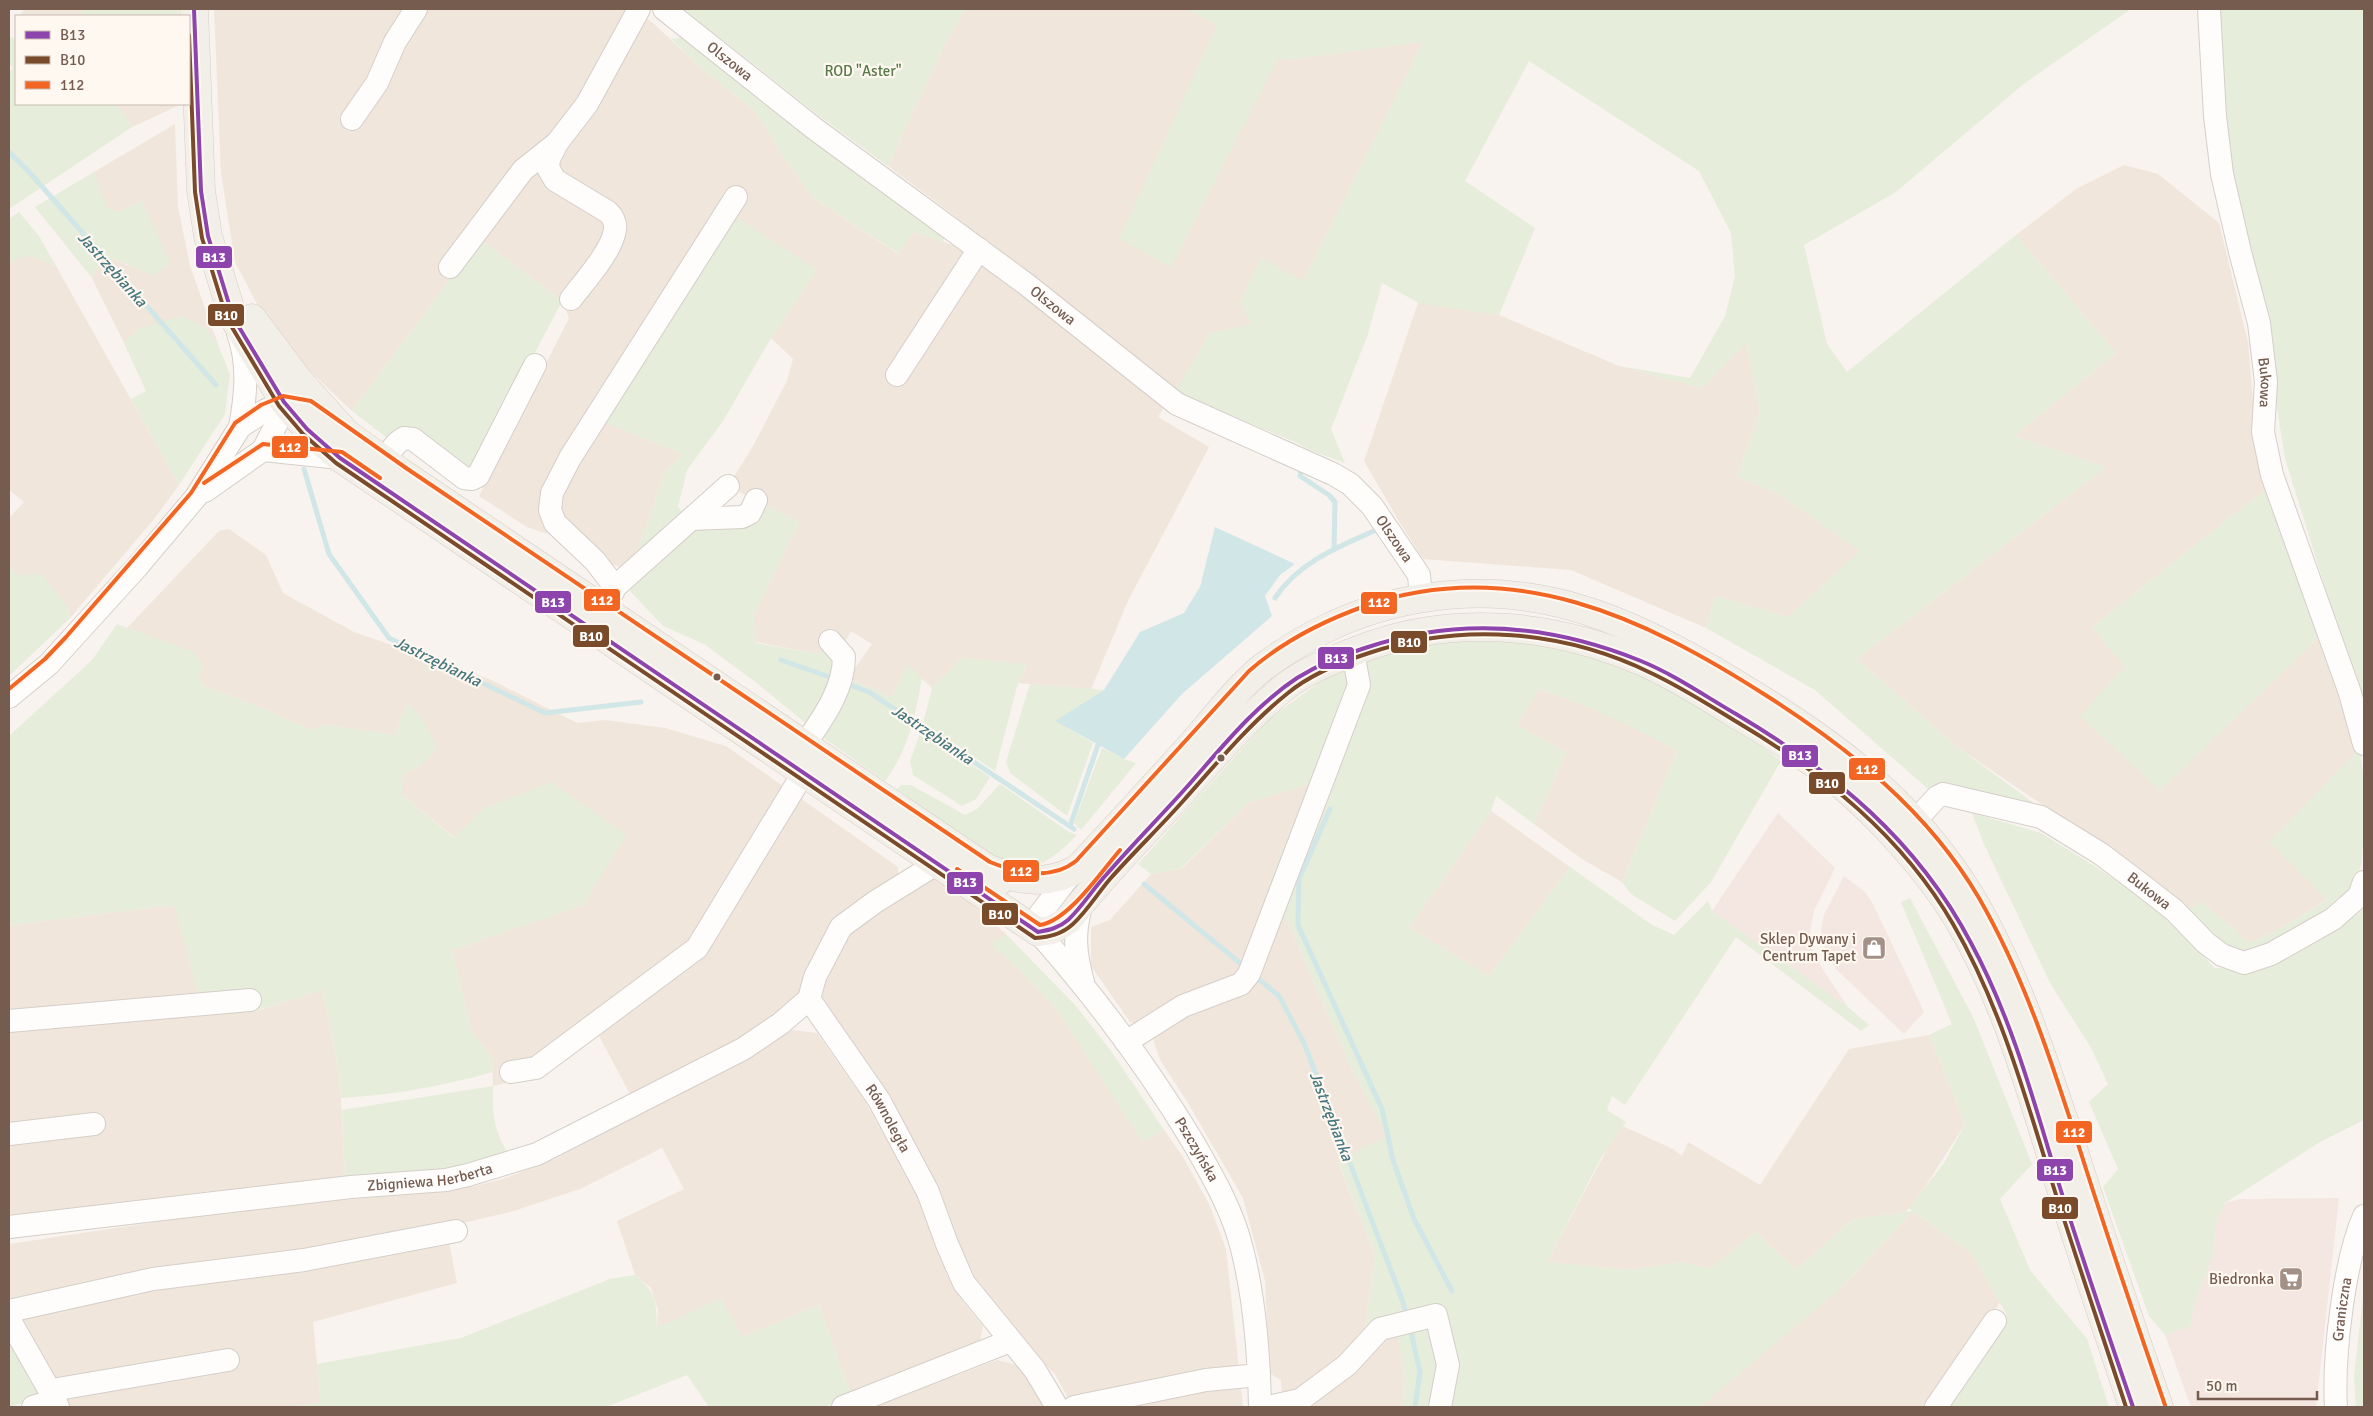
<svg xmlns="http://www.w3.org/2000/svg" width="2373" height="1416" font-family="Signika,sans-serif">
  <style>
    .residential { fill: #f0e6dc }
    .commercial { fill: #f4e6e0 }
    .green { fill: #e6edda }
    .water { fill: #d1e6e7 }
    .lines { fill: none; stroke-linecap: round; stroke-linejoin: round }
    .stream { stroke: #d1e6e7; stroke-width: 5 }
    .minor-casing { stroke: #d5cfc9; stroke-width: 24 }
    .major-casing { stroke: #d6cec8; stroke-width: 29 }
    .minor { stroke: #fefdfc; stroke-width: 22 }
    .major { stroke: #f2eee8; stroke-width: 28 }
    .bus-1-casing { stroke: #fef8f1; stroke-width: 8 }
    .bus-2-casing { stroke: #fef8f1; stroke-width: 8 }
    .bus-3-casing { stroke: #fef8f1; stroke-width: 8 }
    .bus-1 { stroke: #8e44ad; stroke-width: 4 }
    .bus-2 { stroke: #7a4b2a; stroke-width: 4 }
    .bus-3 { stroke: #f26522; stroke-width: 4 }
    .bus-dot { fill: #755c4f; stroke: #fef8f1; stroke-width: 2 }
    .labels { text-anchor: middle; stroke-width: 4.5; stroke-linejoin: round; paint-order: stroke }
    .street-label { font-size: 15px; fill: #755c4f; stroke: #fef8f1 }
    .park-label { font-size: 15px; fill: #587948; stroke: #fef8f1 }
    .poi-label { font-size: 15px; fill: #755c4f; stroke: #fef8f1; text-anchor: end }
    .water-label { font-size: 16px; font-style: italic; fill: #47777f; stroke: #fef8f1 }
    .line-badge { stroke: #fef8f1; stroke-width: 2 }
    .badge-label { font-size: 14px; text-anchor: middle; font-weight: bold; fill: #fff }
  </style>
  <rect width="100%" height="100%" fill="#f8f3ee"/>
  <g class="residential">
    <path d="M25,9H81V16H19Z"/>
    <path d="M214,9H634L653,23L701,68L755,111L785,159L812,197L898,254L913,232L962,248L1166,404L1158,417L1209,447L1128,601L1091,689L1018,683L1027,665L962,658L932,688L907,665L892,697L848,678L872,644L851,631L846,640L831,632L819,654L756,642L753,617L799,522L728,486L752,448L787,381L793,359L771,338L817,270L602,421L683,454L665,472L631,570L600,561L583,546L527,527L479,496L569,318L562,301L480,239L352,411L295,357L257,304L235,262L221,173Z"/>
    <path d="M966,9H1186L1286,60L1424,41L1303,282L1261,259L1252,324L1175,392L952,214L888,166L944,45Z"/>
    <path d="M117,104H180V105L132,127Z"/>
    <path d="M175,124L178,207L190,266L219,347L206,328L137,329L124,343L92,278L97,267L112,258L129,266L142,201L119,212L106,208L94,172Z"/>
    <path d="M2124,165L2158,174L2219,223L2248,342L2256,437L2266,489L2092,627L2125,667L2160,790L2319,637L2360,748L2328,899L2273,933L2250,943L2203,903L2185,913L2103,846L1957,747L1857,659L2106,467L2014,436L2116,353L2016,235L2076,189Z"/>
    <path d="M27,254L56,266L179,485L154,519L70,618L68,607L16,575L9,564V518L24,502L9,490V263Z"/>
    <path d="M1419,300L1499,315L1619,366L1702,388L1746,342L1760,412L1737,477L1777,493L1861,551L1788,617L1715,596L1706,628L1571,570L1423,559L1400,523L1364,461Z"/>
    <path d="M229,529L266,555L283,593L354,632L489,679L577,723L606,720L665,728L726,746L898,867V883L849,921L797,1001L778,1019L631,1096L597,1032L535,1077L493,1086L492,1056L472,1033L452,950L582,905L483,809L455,838L401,794L403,775L421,765L408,703L395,735L324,725L311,730L260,707L206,687L199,679L127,628L219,531Z"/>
    <path d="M1538,689L1587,705L1639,729L1677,751L1622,882L1582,859L1534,824L1566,752L1517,725Z"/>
    <path d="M1310,783L1265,893L1288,922L1352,1070L1388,1136L1338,1162L1375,1254L1364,1336L1396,1324L1405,1383L1401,1407H1283L1281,1380L1269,1373L1265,1281L1243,1198L1188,1103L1160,1060L1150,1029L1130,1022L1091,966V927L1110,920L1151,874L1182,868L1248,803Z"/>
    <path d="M1491,811L1570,867L1489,976L1409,928Z"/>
    <path d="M933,878L966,899L1006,934L992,945L1021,971L1057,1010L1143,1141L1164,1130L1183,1157L1209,1204L1226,1249L1243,1407H1073L1055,1374L1021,1341L977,1288L820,999L824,982L847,935L890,900Z"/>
    <path d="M175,905L186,943L253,992L256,1011L323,990L340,1080L345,1180L203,1192L9,1218V925Z"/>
    <path d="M792,1030L817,1033L865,1101L921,1202L947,1275L964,1303L983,1326L980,1341L852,1398L819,1305L742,1337L657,1328L658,1310L651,1288L635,1275L617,1221L684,1189L662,1148L580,1189L514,1211L446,1227L457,1283L313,1322L321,1403L288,1407H70L51,1369L9,1295V1244L209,1214L284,1205L433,1192L475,1186L503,1179L555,1159Z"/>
    <path d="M1929,1035L1965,1124L1923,1190L1906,1212L1852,1220L1796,1270L1756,1232L1710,1269L1683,1262L1630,1270L1547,1262L1620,1125L1673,1149L1682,1156L1688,1142L1760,1185L1849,1049Z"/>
    <path d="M1913,1211L1971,1253L2000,1302L1931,1407H1699L1843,1286Z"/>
    <path d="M997,1360L1017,1365L1036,1387L1048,1407H873Z"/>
  </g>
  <g class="commercial">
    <path d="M1778,813L1835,868L1814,911L1810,931L1813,952L1825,973L1848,1007L1712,911Z"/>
    <path d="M1844,876L1865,892L1873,904L1924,1012L1904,1034L1836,969L1825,952L1821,930L1824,915Z"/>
    <path d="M2339,1198L2316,1407H2191L2165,1335L2191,1326L2193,1309L2213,1254L2217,1219L2225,1203L2240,1199Z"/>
  </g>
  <g class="green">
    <path d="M81,9H178L179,16H81Z"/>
    <path d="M683,9H966L944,45L888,166L822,118Z"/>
    <path d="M1186,9H2131L2025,83L1896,192L1804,245L1827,344L1847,372L2016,235L2116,353L2014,436L2106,467L1857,659L1957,747L2038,806L1927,788L1815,690L1706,628L1715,596L1788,617L1860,551L1777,493L1737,477L1760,412L1746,343L1702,388L1619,366L1690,378L1725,316L1735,276L1731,233L1699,171L1529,61L1465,181L1535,228L1499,315L1421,304L1382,283L1368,334L1331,429L1345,463L1312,451L1295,442L1175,392L1210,333L1252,324L1239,303L1261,258L1303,281L1423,42L1286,60L1279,57L1171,267L1119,239L1217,25Z"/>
    <path d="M2217,9H2364V714L2285,458L2258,292L2234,182L2220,68Z"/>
    <path d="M9,36L16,40V104H117L132,127L9,209V74L13,67L9,64Z"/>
    <path d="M685,37L947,231L943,242L913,232L899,254L812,197L785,159L755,111L701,68L671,39Z"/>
    <path d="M94,172L107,208L119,212L142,201L170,263L154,276L112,258L97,267L92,278L35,207Z"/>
    <path d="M19,212L39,236L56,266L27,255L9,263V219Z"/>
    <path d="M732,214L817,270L771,338L723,421L687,470L678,507L685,515L631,570L665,472L683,454L601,421Z"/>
    <path d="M480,239L562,301L478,461L468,471L390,440L352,411Z"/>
    <path d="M182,316L206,328L219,347L230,375L225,414L179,485L131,399L146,391L124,343L137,329Z"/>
    <path d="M2266,489L2319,637L2160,791L2080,716L2124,667L2092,627Z"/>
    <path d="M763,504L799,522L753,617L756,643L819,654L825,643L837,667L809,726L758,684L704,644L663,626L630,591L633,581L696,525Z"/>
    <path d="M9,564L16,575L42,574L68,607L70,618L9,676Z"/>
    <path d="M117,624L194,652L203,665L199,679L206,687L260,707L311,730L324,725L395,735L408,703L422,718L438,748L421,765L403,775L401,794L454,838L483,809L551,782L627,835L583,905L452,950L472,1033L492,1056L493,1072C443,1086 393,1095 341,1098L340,1079L323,990L255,1011L253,993L199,997L174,905L9,925V736L92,660Z"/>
    <path d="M1541,635C1621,662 1715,707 1781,761L1711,882L1675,921L1631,894L1622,882L1677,751C1630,725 1589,706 1539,689L1517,725L1566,752L1534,824L1496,796L1491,811L1409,928L1489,976L1570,867L1652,925L1674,935L1708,901L1712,911L1848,1007L1869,1025L1861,1031L1736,937L1625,1105L1612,1096L1607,1110L1626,1122L1601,1158L1547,1262L1630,1270L1683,1262L1709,1269L1756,1232L1796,1270L1852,1220L1912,1211L1909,1208L1944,1163L1965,1124L1929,1035L1952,1024L1901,902L1910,898L1974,1019L2032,1164L2000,1199L2030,1270L2087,1339L2109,1407H1947L2007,1315L1971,1253L1913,1211L1839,1290L1700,1407H1401L1405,1383L1396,1325L1364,1337L1375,1254L1338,1161L1387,1136L1352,1070L1288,922L1265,893L1309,784L1248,803L1181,868L1151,874L1138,864L1269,719L1346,663L1435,640Z"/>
    <path d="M962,658L1027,664L1018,683L995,771L923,723L932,688Z"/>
    <path d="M907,664L922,678C915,716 909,749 885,781L819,735L848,678L892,697Z"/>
    <path d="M1030,684L1104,690L1056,721L1093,743L1067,816L1010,773L1006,762Z"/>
    <path d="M921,731L990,777L976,799L962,806L913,775L910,761Z"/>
    <path d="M1102,748L1124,759L1136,763L1081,830L1074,823Z"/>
    <path d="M2360,748L2364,786V834L2361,865L2354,887L2338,898L2304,931L2244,957L2226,952L2185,913L2202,902L2250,943L2273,933L2327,900L2269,842Z"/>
    <path d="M1000,784L1069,832L1077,835C1065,847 1048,864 1030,867C1000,871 924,808 897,789L901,785H911L965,815L977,809Z"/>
    <path d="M1972,813L2041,833L2096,867L2169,916L2214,968H2239L2326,936L2364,909V1120L2320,1142L2225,1203L2217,1219L2213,1254L2193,1309L2191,1326L2165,1335L2149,1316L2103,1187L2118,1169L2089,1102L2108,1084L2090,1046L2050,983L1983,842Z"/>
    <path d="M1006,934L1076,1006L1111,1051L1164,1130L1142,1142L1057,1010L1021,971L991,945Z"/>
    <path d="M493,1086C492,1114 494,1134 511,1157L465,1169L345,1180L342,1110Z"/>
    <path d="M635,1275C657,1293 656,1301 657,1328L721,1298L742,1337L819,1305L852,1398L823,1407H709L687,1375L606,1407H288L321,1403L317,1364L461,1338L610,1279Z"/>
    <path d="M2364,1289V1407H2356L2354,1376Z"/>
    <path d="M9,1337L41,1397L9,1407Z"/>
  </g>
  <path class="water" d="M1215,527L1295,564L1280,575L1265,596L1272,616L1182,694L1124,759L1055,721L1104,690L1140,632L1184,613L1200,587Z"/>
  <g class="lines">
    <g class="stream">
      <path d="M9,152L31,174L216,385"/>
      <path d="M304,469L329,554L389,638L545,713L641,702"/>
      <path d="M1301,471L1300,476L1329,495L1335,502L1334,550"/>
      <path d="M1275,598C1299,562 1338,547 1376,530"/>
      <path d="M781,660L835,679"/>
      <path d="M845,683L869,692L1074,829"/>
      <path d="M1330,809L1299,879L1298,925L1382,1109L1393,1160L1414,1219L1452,1291"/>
      <path d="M1070,826L1098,745"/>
      <path d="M1144,884L1246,968"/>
      <path d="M1254,975L1279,996L1304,1043L1403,1302L1407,1318"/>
      <path d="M1410,1328L1420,1372L1415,1407"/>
    </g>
    <defs>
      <g id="minor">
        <path id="s1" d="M664,9L815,129L1026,284L1177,404L1333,474L1350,484L1372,506L1419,575L1421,598"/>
        <path id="s2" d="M2209,9L2215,116L2222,174L2240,252L2259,323L2266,382L2263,432L2272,475L2350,693L2364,744"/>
        <path d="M352,119L377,83L395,42L416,9"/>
        <path d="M450,267L523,170L557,143"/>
        <path d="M571,299C584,282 613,250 615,229C616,222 613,217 608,212L555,180L548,168L549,159L557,143L587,104L639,9"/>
        <path d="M238,333C249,364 246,395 240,427"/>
        <path d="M897,375L979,249"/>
        <path d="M263,450L340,458"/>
        <path d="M383,460L397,443L404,438L413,439L464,478L472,479L478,476L535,365"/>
        <path d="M205,491L263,450L280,417L284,393"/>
        <path d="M691,519L742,517L750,513L756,500"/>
        <path d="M615,587L728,486"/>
        <path d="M605,610L615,587L595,561L555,523L550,510L552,493L570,458L736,197"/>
        <path d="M9,697L49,664L137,567L196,497L240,427L264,411L284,402L300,405"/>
        <path d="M805,744C823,718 844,689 844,657L830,641"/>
        <path id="s3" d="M1915,821L1937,797L1943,794L2041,817L2101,854L2138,882L2174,910L2206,943L2222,955L2244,963L2271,954L2333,919L2359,896L2364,882"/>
        <path id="s4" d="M934,860L928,869L875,902L841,927L815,977L809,999L879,1100L928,1192L947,1244L964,1283L1035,1370L1057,1407"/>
        <path id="s5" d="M1074,870L1040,914L1037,921L1038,932C1095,997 1148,1067 1193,1142C1212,1175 1233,1211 1242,1249C1255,1300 1259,1355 1260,1407"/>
        <path d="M1082,903C1073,933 1075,952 1083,982"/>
        <path d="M9,1021L250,1000"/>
        <path d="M1126,1042L1183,1006L1241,984L1249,974L1359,685L1353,652"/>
        <path d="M511,1072L536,1068L697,948L804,772"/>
        <path d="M9,1134L94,1124"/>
        <path id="s6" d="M9,1227L351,1187L446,1180L468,1175L537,1154L743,1049L780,1024L809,999"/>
        <path d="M9,1311L153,1279L304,1260L456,1231"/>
        <path d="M9,1319L55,1400"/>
        <path d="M52,1390L228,1360"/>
        <path d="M33,1407L55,1400L58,1407"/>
        <path d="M843,1407L1010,1341"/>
        <path d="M1074,1407L1206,1380L1259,1375"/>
        <path d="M1268,1407L1300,1400L1347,1365L1380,1329L1436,1315L1448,1365L1440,1407"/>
        <path d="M1936,1407L1995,1321"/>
        <path id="s7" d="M2336,1407C2333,1356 2344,1262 2364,1216"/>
      </g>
      <g id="major">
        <path d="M194,9L201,191L208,236L233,317L284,402L307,429L340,458L1038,932"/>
        <path d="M252,318L300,382L347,434L402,473L987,868L1001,880"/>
        <path d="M987,868C1016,880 1044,886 1073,871C1082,866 1091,854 1098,847C1129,813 1161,779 1191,745C1214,719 1236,689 1263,667C1282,653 1304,639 1325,629C1390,597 1469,586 1539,599C1603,610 1663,641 1718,673C1821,734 1908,793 1971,897C2017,974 2044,1061 2072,1145C2100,1233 2129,1320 2159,1407"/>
        <path d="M1038,932L1052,930L1068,920C1101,877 1140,838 1177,798C1211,760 1245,719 1285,687C1306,670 1333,660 1358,650C1451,613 1552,623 1643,662C1673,675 1701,693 1729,710C1766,732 1804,754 1838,782C1880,817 1928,870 1956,916C1999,987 2023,1065 2047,1143C2073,1232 2104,1320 2133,1407"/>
      </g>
    </defs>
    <use href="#minor" class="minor-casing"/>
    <use href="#major" class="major-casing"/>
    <use href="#minor" class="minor"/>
    <use href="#major" class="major"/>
    <defs>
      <path id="bus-1" d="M194,9L201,191L208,236L233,317L284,402L307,429L340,458L1038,932C1049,930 1059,928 1068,920C1082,907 1093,889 1106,875C1131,846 1159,818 1185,789C1219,751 1253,707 1297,678C1318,665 1342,655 1365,648C1459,616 1550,624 1641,661C1675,675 1705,696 1736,714C1835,773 1917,840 1971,943C2011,1017 2033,1098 2057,1178C2081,1255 2107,1331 2133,1407"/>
      <path id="bus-2" d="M189,35L195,192L202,238L227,319L279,406L303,434L336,463L1035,938C1050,937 1062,934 1073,924C1087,911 1098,893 1110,879C1134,852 1160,827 1184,800C1217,763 1249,724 1288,693C1311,674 1341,662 1369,653C1462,622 1563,630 1651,673C1681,687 1709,705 1737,722C1823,773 1902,836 1953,924C1999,1003 2024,1092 2051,1179C2075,1255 2101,1331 2126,1407"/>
      <g id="bus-3">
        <path d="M204,483L263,444L342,452L380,478"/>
        <path d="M9,689L45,659L66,637L191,493L235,423L261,405L283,396L311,401L406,468L990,862C1017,873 1051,881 1076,861L1249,671C1282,642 1323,621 1365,606C1512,555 1644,617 1767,696C1850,749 1928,811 1979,898C2028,983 2057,1078 2087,1172C2112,1250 2138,1327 2165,1405"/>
        <path d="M957,869L1040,925C1068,921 1101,872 1120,850"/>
      </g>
    </defs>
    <use href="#bus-1" class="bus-1-casing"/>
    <use href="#bus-2" class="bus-2-casing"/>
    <use href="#bus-3" class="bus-3-casing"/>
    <use href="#bus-1" class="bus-1"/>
    <use href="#bus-2" class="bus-2"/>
    <use href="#bus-3" class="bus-3"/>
  </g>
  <defs>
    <symbol id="shop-square" viewBox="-11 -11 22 22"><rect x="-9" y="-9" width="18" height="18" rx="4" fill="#a39187" stroke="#fef8f1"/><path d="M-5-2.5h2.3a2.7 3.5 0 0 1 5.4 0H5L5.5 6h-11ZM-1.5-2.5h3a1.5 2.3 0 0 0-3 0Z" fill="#fff"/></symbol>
    <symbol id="supermarket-square" viewBox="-11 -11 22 22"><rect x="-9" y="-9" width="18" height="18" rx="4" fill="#a39187" stroke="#fef8f1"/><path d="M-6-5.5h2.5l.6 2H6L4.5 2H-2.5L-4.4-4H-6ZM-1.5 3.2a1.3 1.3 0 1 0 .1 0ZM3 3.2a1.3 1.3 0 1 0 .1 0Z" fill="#fff"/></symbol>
  </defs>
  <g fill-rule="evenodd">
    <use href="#shop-square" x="1860" y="934" width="28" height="28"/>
    <use href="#supermarket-square" x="2277" y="1265" width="28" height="28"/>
  </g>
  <g class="bus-dot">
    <circle cx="717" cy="677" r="4.5"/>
    <circle cx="1221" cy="758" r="4.5"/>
  </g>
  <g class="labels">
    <g class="street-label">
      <text dy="5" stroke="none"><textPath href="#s1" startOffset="84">Olszowa</textPath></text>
      <text dy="5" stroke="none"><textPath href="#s1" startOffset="489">Olszowa</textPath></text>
      <text dy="5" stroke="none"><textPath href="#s2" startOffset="379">Bukowa</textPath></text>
      <text dy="5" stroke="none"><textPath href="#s1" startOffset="909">Olszowa</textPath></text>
      <text dy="5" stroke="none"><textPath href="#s3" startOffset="271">Bukowa</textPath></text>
      <text dy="5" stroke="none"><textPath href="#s4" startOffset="338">Równoległa</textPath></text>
      <text dy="5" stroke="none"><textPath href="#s5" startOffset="344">Pszczyńska</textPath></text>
      <text dy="5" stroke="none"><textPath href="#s6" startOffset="424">Zbigniewa Herberta</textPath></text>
      <text dy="5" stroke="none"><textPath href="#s7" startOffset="98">Graniczna</textPath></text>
    </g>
    <g class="park-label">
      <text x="863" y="76">ROD "Aster"</text>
    </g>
    <g class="poi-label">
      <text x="1856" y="944">Sklep Dywany i<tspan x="1856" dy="17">Centrum Tapet</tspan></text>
      <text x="2274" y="1284">Biedronka</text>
    </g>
    <g class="water-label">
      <text transform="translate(113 269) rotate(48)" y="6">Jastrzębianka</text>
      <text transform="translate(438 661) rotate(26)" y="6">Jastrzębianka</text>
      <text transform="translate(933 734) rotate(34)" y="6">Jastrzębianka</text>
      <text transform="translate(1332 1116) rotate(69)" y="6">Jastrzębianka</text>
    </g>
  </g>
  <g class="line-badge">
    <rect x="195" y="245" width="38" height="24" rx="5" fill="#8e44ad"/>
    <rect x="207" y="303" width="38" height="24" rx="5" fill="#7a4b2a"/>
    <rect x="271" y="435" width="38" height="24" rx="5" fill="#f26522"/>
    <rect x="583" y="588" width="38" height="24" rx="5" fill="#f26522"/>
    <rect x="534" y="590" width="38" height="24" rx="5" fill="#8e44ad"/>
    <rect x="1360" y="591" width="38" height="24" rx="5" fill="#f26522"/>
    <rect x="572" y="624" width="38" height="24" rx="5" fill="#7a4b2a"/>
    <rect x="1390" y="630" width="38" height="24" rx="5" fill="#7a4b2a"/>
    <rect x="1317" y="646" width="38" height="24" rx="5" fill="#8e44ad"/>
    <rect x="1781" y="744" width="38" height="24" rx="5" fill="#8e44ad"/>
    <rect x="1848" y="757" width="38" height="24" rx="5" fill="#f26522"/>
    <rect x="1808" y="771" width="38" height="24" rx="5" fill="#7a4b2a"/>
    <rect x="1002" y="859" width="38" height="24" rx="5" fill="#f26522"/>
    <rect x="946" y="871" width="38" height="24" rx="5" fill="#8e44ad"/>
    <rect x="981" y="902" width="38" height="24" rx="5" fill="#7a4b2a"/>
    <rect x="2055" y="1120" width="38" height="24" rx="5" fill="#f26522"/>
    <rect x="2036" y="1158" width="38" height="24" rx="5" fill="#8e44ad"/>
    <rect x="2041" y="1196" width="38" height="24" rx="5" fill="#7a4b2a"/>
  </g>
  <g class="badge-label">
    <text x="214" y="262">B13</text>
    <text x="226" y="320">B10</text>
    <text x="290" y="452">112</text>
    <text x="602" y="605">112</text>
    <text x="553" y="607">B13</text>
    <text x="1379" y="607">112</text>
    <text x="591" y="641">B10</text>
    <text x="1409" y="647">B10</text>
    <text x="1336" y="663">B13</text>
    <text x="1800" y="760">B13</text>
    <text x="1867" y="774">112</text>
    <text x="1827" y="788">B10</text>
    <text x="1021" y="876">112</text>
    <text x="965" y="887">B13</text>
    <text x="1000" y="919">B10</text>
    <text x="2074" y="1137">112</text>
    <text x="2055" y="1175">B13</text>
    <text x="2060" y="1213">B10</text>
  </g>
  <rect width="2373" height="1416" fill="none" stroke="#755c4f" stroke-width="20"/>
  <rect x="15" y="15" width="175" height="90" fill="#fef8f1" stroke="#c7bab0"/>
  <rect x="25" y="31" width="25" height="8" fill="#8e44ad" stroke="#c7bab0"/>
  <text x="60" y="40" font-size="15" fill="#755c4f">B13</text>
  <rect x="25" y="56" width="25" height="8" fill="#7a4b2a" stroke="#c7bab0"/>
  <text x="60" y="65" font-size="15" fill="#755c4f">B10</text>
  <rect x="25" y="81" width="25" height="8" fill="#f26522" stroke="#c7bab0"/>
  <text x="60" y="90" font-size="15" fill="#755c4f">112</text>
  <path d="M2198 1391v8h119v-8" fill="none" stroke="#755c4f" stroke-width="2.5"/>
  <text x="2206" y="1391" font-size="15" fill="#755c4f" stroke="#fef8f1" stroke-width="4" paint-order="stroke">50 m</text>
</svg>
